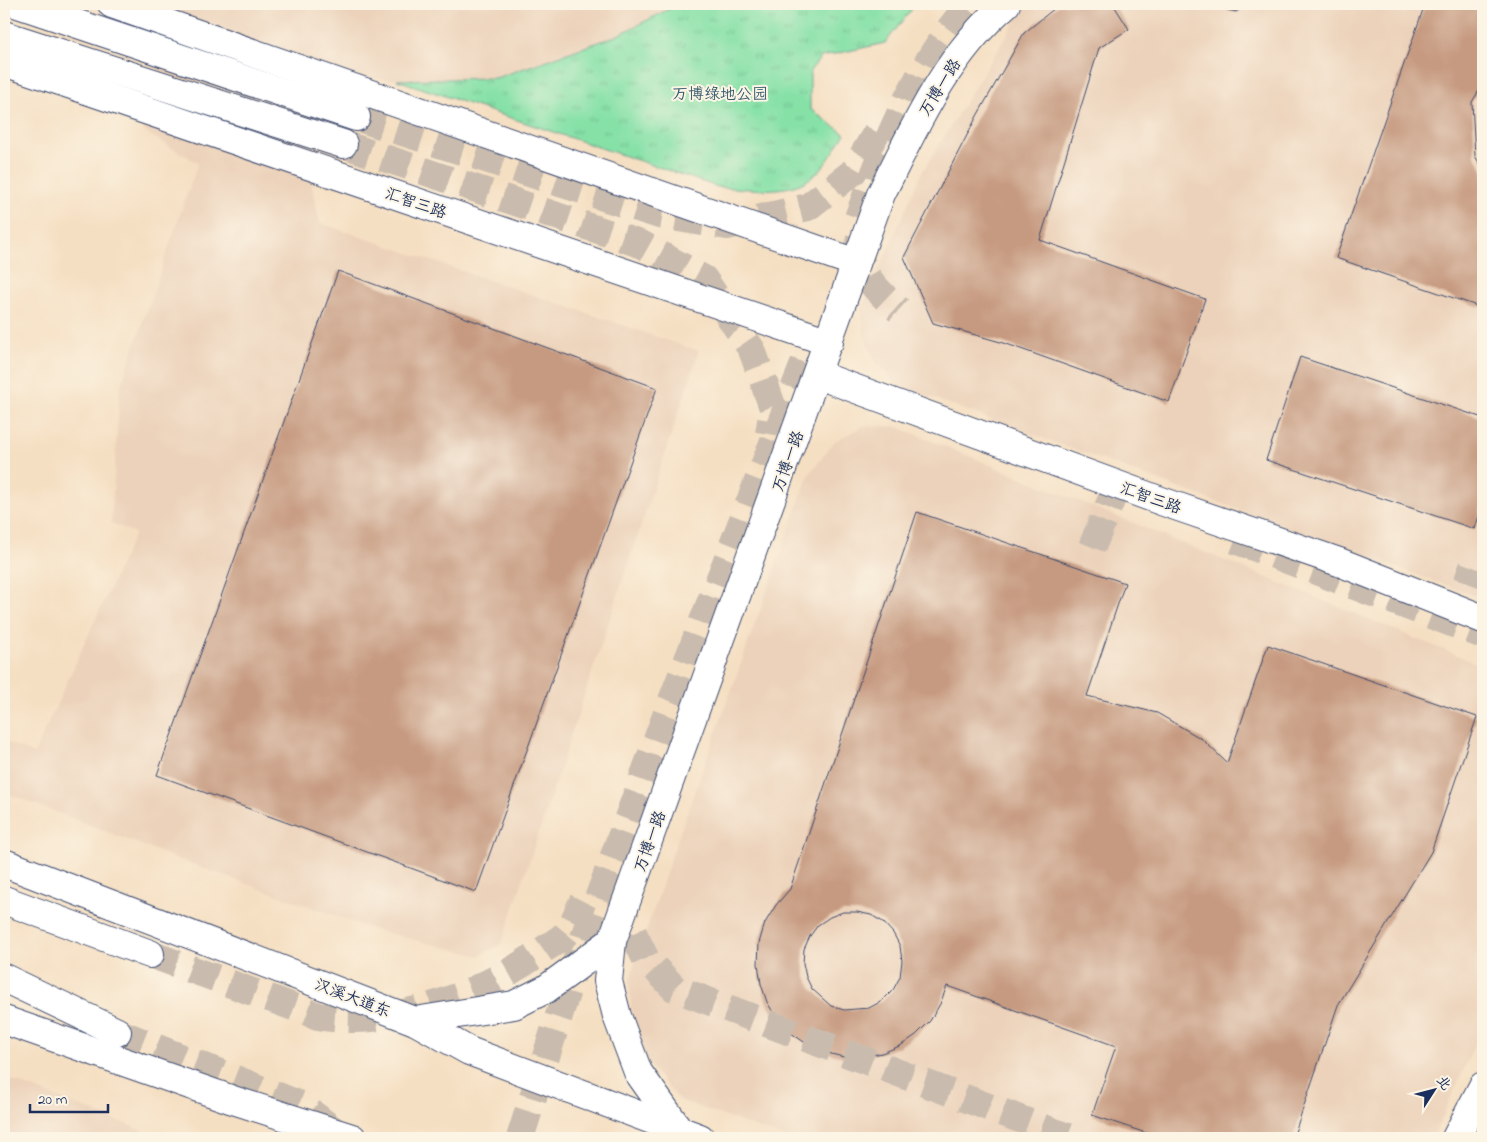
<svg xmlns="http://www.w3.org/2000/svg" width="1487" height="1142" font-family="'Indie Flower','LXGW WenKai TC',sans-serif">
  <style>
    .built { fill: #ecd2ba }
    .grass { fill: url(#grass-tufts); stroke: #508882 }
    .building { fill: #c69a80; fill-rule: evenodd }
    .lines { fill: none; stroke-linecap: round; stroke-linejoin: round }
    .secondary-tunnel { stroke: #c9bcae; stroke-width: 28; stroke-dasharray: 28 14; stroke-linecap: butt }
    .secondary-casing { stroke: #3c496d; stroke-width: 30 }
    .secondary { stroke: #fff; stroke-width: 28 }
    .labels { text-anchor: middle; stroke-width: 4; stroke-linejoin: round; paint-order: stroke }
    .street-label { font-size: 16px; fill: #1b2f5e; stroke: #fcf5e5 }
    .park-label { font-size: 16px; fill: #365c70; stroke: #fcf5e5 }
  </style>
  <defs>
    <pattern id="grass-tufts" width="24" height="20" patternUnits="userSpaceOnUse" patternTransform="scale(1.25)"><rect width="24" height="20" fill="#86e1a7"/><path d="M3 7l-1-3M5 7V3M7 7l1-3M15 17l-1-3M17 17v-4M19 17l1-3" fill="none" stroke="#73c192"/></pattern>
  </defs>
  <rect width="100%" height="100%" fill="#fcf5e5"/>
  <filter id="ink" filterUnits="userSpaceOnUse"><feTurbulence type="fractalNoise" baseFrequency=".02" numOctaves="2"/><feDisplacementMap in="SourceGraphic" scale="10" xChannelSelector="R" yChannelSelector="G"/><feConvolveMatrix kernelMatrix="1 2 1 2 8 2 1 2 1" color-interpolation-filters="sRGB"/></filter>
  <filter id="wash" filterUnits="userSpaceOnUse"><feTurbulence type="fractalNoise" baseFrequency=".0096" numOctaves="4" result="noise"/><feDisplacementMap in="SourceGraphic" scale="20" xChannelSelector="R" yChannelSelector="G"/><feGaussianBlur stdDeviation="1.12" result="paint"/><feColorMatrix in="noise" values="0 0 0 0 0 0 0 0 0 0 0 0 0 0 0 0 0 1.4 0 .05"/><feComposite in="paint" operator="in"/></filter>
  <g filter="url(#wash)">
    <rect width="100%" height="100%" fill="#f5dfc2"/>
    <g class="built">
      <path d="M178,4H679L616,36L496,78L397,80L242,68L321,92L306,160L320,223L699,351L502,943L479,956L372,929L180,860L4,792V741L34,754L135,533L111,523L120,388L198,163L143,131Z"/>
      <path d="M1026,4H1483V599L897,385L877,364L864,336L862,308L921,174Z"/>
      <path d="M864,426H895L1483,666V1030L1475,1044L1433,1138H786L679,1100L634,1047L629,981L678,838L809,474L835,441Z"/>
      <path d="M4,1077L162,1138H4Z"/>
    </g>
    <path class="grass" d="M679,4H916L885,43L821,57L810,71V109L845,134C835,148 826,167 812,177C788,196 746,188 718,187L397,80L496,78L616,36Z"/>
    <g id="blocks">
      <g class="building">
        <path d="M1060,4H1113L1129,29L1099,48L1040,240L1205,299L1169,402L1004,343L933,323L904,257L977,116L1024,33Z"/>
        <path d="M1203,4H1248L1236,12Z"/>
        <path d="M1425,4H1483V84L1472,102L1475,156L1483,169V308L1336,258Z"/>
        <path d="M338,271L657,388L476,892L157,775Z"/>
        <path d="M1300,357L1483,418V502L1475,529L1266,460Z"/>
        <path d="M917,512L1125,583L1087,696L1157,713L1202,739L1227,763L1268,645L1477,717L1431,852L1338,1005L1293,1138H1161L1092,1115L1116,1046L947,986L940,1004L930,1021L916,1035L900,1046L882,1053L863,1057H843L824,1052L807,1044L791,1033L777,1019L767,1002L761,984L758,964L759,943L765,923L776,905L790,889ZM843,912H857L871,915L883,922L893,933L900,946L902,961L900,977L893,990L882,1001L869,1008L844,1010L831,1006L812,989L806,977L803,963L804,949L810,936L818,925L830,917Z"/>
      </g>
    </g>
  </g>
  <g filter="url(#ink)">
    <use href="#blocks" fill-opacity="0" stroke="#3c496d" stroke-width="1"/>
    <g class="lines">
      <g class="secondary-tunnel">
        <path d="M356,117L659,215L727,226L808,207L853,172L878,130"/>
        <path d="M343,144L643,245L704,279L752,350L773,408L769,434"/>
        <path d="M858,218C884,145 918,62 970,4"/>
        <path d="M860,237C854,271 876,290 899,310"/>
        <path d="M1235,540L1483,635"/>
        <path d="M1092,547L1114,493"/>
        <path d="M1452,622L1473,567"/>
        <path d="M620,894L623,913L646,959L674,988L1070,1138"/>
        <path d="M150,954L318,1016C391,1030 484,993 543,950C550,945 562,939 567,932C574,923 578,911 583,901"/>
        <path d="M117,1032L303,1106L337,1133"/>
        <path d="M520,1138L585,934L667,713L822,318"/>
      </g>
      <defs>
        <g id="secondary">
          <path d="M18,4L356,117"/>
          <path d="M112,4L856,263"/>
          <path d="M4,35L343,144"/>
          <path d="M4,62L829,342"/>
          <path d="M818,375L1164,502L1339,562L1483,619"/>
          <path d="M4,863L415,1021L469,1051L700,1138"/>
          <path d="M4,900L150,954"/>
          <path d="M4,978L117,1032"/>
          <path d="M4,1020L233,1100L352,1138"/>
          <path d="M415,1021L514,1005L546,989L612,941"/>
          <path d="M680,1131L638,1072L617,1016L608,981L612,941L881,194C915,126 947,54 1006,4"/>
          <path d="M1456,1138L1483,1086"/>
        </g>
      </defs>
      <use href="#secondary" class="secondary-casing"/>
      <use href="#secondary" class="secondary"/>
    </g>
  </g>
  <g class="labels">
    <g class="street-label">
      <text transform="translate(939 87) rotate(-58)" y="6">万博一路</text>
      <text transform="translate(416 202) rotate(19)" y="6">汇智三路</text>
      <text transform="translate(787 461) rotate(-70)" y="6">万博一路</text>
      <text transform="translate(1151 497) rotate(20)" y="6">汇智三路</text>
      <text transform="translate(649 841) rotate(-70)" y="6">万博一路</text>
      <text transform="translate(353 997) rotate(21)" y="6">汉溪大道东</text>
    </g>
    <g class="park-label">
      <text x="720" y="99">万博绿地公园</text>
    </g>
  </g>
  <rect width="1487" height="1142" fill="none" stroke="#fcf5e5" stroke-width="20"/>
  <g transform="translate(1434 1090) rotate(54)" stroke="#fcf5e5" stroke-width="4" paint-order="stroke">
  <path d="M0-4L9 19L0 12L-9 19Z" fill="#1b2f5e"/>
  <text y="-8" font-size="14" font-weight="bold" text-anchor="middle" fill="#1b2f5e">北</text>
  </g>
  <path d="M30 1104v8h78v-8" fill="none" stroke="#1b2f5e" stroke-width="2.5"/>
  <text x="38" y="1104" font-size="15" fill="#1b2f5e" stroke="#fcf5e5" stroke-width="4" paint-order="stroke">20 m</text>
</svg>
